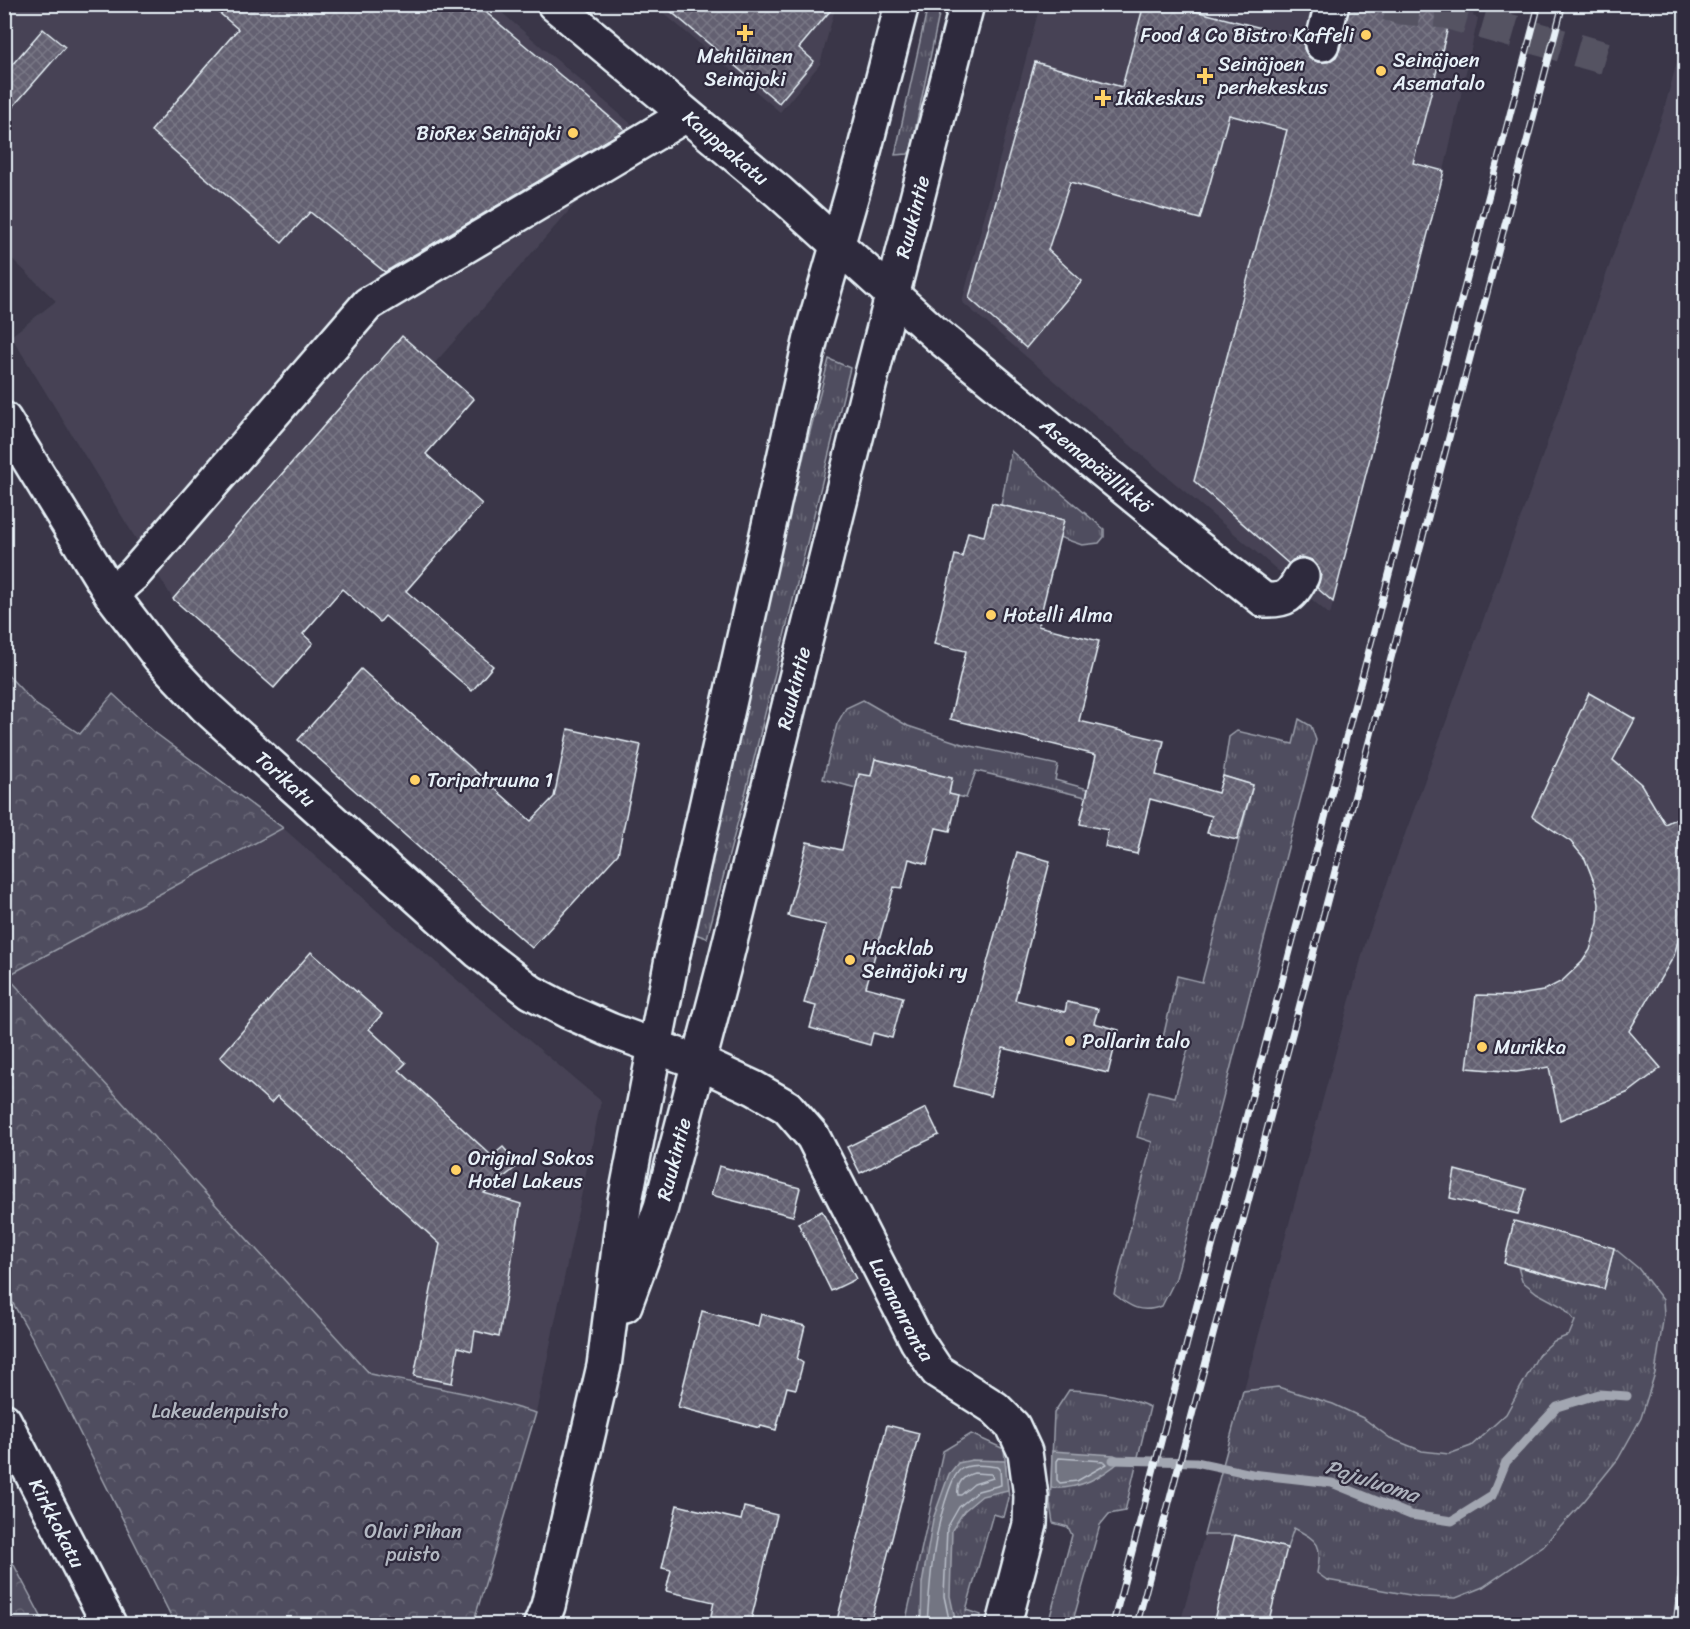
<svg xmlns="http://www.w3.org/2000/svg" width="1690" height="1629" font-family="Sriracha,sans-serif">
  <style>
    .built { fill: #464354 }
    .grass { fill: url(#grass-tufts); stroke: #9ca0ac; stroke-width: 1.5 }
    .forest { fill: url(#forest-crowns); stroke: #9ca0ac; stroke-width: 1.5 }
    .water { fill: #737482; stroke: #a2a6b1; stroke-width: 1.5 }
    .lines { fill: none; stroke-linecap: round; stroke-linejoin: round }
    .shore { stroke: #b9bfc9; stroke-width: 1.5 }
    .stream { stroke: #a2a6b1; stroke-width: 9 }
    .building { fill: url(#building-cross-hatch); stroke: #e8f1f8; stroke-width: 1.5 }
    .minor-tunnel { stroke: #545262; stroke-width: 33; stroke-dasharray: 33 16; stroke-linecap: butt }
    .minor-casing { stroke: #e8f1f8; stroke-width: 38 }
    .major-casing { stroke: #e8f1f8; stroke-width: 38 }
    .minor { stroke: #2f2a3d; stroke-width: 33 }
    .major { stroke: #2f2a3d; stroke-width: 33 }
    .rail-casing { stroke: #e8f1f8; stroke-width: 7 }
    .rail { stroke: #2f2a3d; stroke-width: 4.5; stroke-dasharray: 14; stroke-linecap: butt }
    .poi-dot { fill: #ffd166; stroke: #2f2a3d; stroke-width: 2 }
    .labels { text-anchor: middle; stroke-width: 4.5; stroke-linejoin: round; paint-order: stroke }
    .poi-label { font-size: 20px; fill: #e8f1f8; stroke: #2f2a3d; text-anchor: start }
    .street-label { font-size: 20px; fill: #e8f1f8; stroke: #2f2a3d }
    .park-label { font-size: 20px; fill: #b3b8c2; stroke: #2f2a3d }
    .water-label { font-size: 21px; font-style: italic; fill: #aeb2bd; stroke: #2f2a3d }
  </style>
  <defs>
    <pattern id="grass-tufts" width="24" height="20" patternUnits="userSpaceOnUse" patternTransform="scale(1.5)"><rect width="24" height="20" fill="#504e5f"/><path d="M3 7l-1-3M5 7V3M7 7l1-3M15 17l-1-3M17 17v-4M19 17l1-3" fill="none" stroke="#696877"/></pattern>
    <pattern id="forest-crowns" width="20" height="18" patternUnits="userSpaceOnUse" patternTransform="scale(1.5)"><rect width="20" height="18" fill="#504e5f"/><path d="M2 6a3 3 0 1 1 6 0M12 15a3 3 0 1 1 6 0" fill="none" stroke="#696877"/></pattern>
    <pattern id="building-cross-hatch" width="8" height="8" patternUnits="userSpaceOnUse" patternTransform="scale(1.5)"><rect width="8" height="8" fill="#636171"/><path d="M0 0l8 8M0 8l8-8" fill="none" stroke="#797886"/></pattern>
  </defs>
  <rect width="100%" height="100%" fill="#3a3648"/>
  <filter id="ink" filterUnits="userSpaceOnUse"><feTurbulence type="fractalNoise" baseFrequency=".0167" numOctaves="2"/><feDisplacementMap in="SourceGraphic" scale="12" xChannelSelector="R" yChannelSelector="G"/><feConvolveMatrix kernelMatrix="1 2 1 2 8 2 1 2 1" color-interpolation-filters="sRGB"/></filter>
  <g filter="url(#ink)">
    <g class="built">
      <path d="M5,5H493L658,147L575,204L434,364L402,336L173,599L11,336L56,301L5,252Z"/>
      <path d="M654,5H836L820,64L780,112Z"/>
      <path d="M1040,5H1476L1473,16L1478,18L1444,171L1330,615L962,302Z"/>
      <path d="M1685,33V1624H1180L1366,941L1526,503L1663,113Z"/>
      <path d="M283,828L425,953L601,1101L536,1413L468,1394L370,1375L7,976Z"/>
    </g>
    <g class="grass">
      <path d="M928,5H941L911,150L908,154L895,155Z"/>
      <path d="M829,359L850,368L747,787L707,938L695,934L757,658L763,612Z"/>
      <path d="M1011,451L1104,529V537L1099,543L1082,545L1059,537L1063,520L1001,505Z"/>
      <path d="M863,700L908,726L962,744L1058,765L1055,780L1088,789L1086,797L976,771L966,798L949,794L952,778L875,759L871,776L859,774L856,788L823,779L837,724L846,708Z"/>
      <path d="M1299,719L1311,726L1316,740L1176,1278L1162,1306C1141,1314 1130,1307 1114,1294L1152,1142L1137,1137L1149,1091L1175,1097L1189,1045L1163,1038L1177,976L1202,982L1253,785L1223,776L1229,737L1237,731L1293,744Z"/>
      <path d="M1614,1248L1638,1268L1663,1300L1664,1314L1655,1373L1641,1418L1618,1459L1585,1500L1543,1546L1483,1587L1456,1598L1421,1597L1327,1580L1317,1573C1322,1544 1320,1542 1294,1528L1287,1548L1235,1535H1204L1243,1391L1278,1387L1333,1404L1363,1418L1390,1438L1422,1451L1449,1454L1471,1446L1506,1414L1539,1354L1554,1341L1569,1335L1575,1321L1563,1307L1537,1293L1522,1281L1518,1267L1604,1289Z"/>
      <path d="M1069,1390C1098,1391 1123,1395 1150,1407L1125,1511L1109,1514L1100,1525L1072,1624H1048L1072,1535L1068,1527L1053,1523L1050,1504L1054,1413Z"/>
      <path d="M971,1434L1004,1449L1009,1498L1004,1517L993,1514L966,1610L981,1615L978,1624H905L943,1451Z"/>
    </g>
    <g class="forest">
      <path d="M5,672L35,704L80,734L113,694L154,732L283,828L7,976L370,1374L468,1394L536,1413L473,1624H175L33,1339L5,1289Z"/>
      <path d="M4,1546L45,1624H5Z"/>
    </g>
    <g class="water">
      <path d="M1052,1451L1114,1455L1123,1459C1102,1477 1079,1490 1051,1488Z"/>
      <path d="M972,1460L1005,1461L1008,1490L982,1496L964,1511L952,1530L950,1596L956,1624H921L922,1584L933,1519L949,1474L958,1463Z"/>
    </g>
    <g class="lines">
      <g class="shore">
        <path d="M1059,1458L1104,1461L1107,1464L1077,1481L1060,1483L1057,1480V1461Z"/>
        <path d="M974,1473L991,1474L993,1478L974,1484L961,1495H958C956,1484 963,1476 974,1473Z"/>
        <path d="M927,1624C930,1579 933,1536 948,1493C951,1485 954,1474 961,1469C971,1463 987,1466 998,1467L1000,1469L1001,1485L978,1491L959,1507L947,1528L944,1596L950,1624"/>
      </g>
      <path class="stream" d="M1113,1460L1196,1462L1252,1474L1332,1483L1411,1515L1452,1521L1492,1496L1506,1462L1557,1407L1599,1394L1627,1396"/>
    </g>
    <g class="building">
      <path d="M209,4H476L625,130L385,272L310,212L282,243L151,131L238,29Z"/>
      <path d="M662,4H836L799,48L814,61L779,103Z"/>
      <path d="M1144,4H1168L1304,39V49L1309,57L1318,62H1328L1336,57L1340,49L1350,4H1454L1413,163L1444,171L1333,602L1317,588L1321,575L1318,567L1312,560L1301,557L1293,560L1289,564L1194,481L1287,130L1229,115L1200,219L1070,182L1048,250L1082,281L1026,348L969,298L1035,62L1122,87Z"/>
      <path d="M43,29L65,47L4,117V74Z"/>
      <path d="M402,336L474,399L426,454L482,504L406,591L493,666L472,691L385,616L380,622L342,589L303,634L313,643L274,688L173,599Z"/>
      <path d="M992,503L1064,520L1038,626L1099,641L1079,721L1164,741L1156,775L1218,793L1223,776L1253,785L1237,840L1207,833L1212,816L1150,799L1137,854L1105,847L1108,830L1080,824L1096,755L950,719L966,651L934,644L955,555L962,557L968,532L984,536Z"/>
      <path d="M361,669L531,821L554,797L568,729L641,745L618,854L532,948L298,740Z"/>
      <path d="M1589,693L1635,719L1613,760L1641,784L1665,824L1677,818L1686,835V884H1683L1681,930L1674,956L1629,1031L1661,1068L1629,1092L1560,1120L1549,1067L1516,1072L1467,1068L1476,995L1513,996L1543,991L1562,981L1582,962L1590,950L1598,923L1599,904L1596,887L1585,859L1571,842L1532,816Z"/>
      <path d="M875,759L952,778L949,794L958,796L950,831L936,828L927,864L909,859L902,888L894,887L866,987L903,997L892,1038L873,1033L870,1045L810,1028L816,1006L804,1003L826,925L788,916L807,842L842,850L859,774L871,776Z"/>
      <path d="M1017,852L1050,861L1015,1000L1065,1012L1067,1002L1098,1009L1094,1023L1119,1030L1108,1073L1003,1048L990,1096L954,1086Z"/>
      <path d="M311,952L382,1014L369,1029L406,1063L399,1070L492,1156L503,1147L519,1165L484,1193L521,1204L499,1337L475,1331L472,1351L458,1347L452,1383L414,1376L440,1244L277,1096L271,1103L220,1057Z"/>
      <path d="M926,1108L939,1135L860,1173L847,1147Z"/>
      <path d="M719,1166L800,1188L793,1216L711,1195Z"/>
      <path d="M1455,1170L1526,1189L1518,1214L1450,1198Z"/>
      <path d="M822,1211L856,1279L831,1291L798,1223Z"/>
      <path d="M1514,1221L1614,1248L1604,1289L1504,1263Z"/>
      <path d="M702,1311L758,1326L761,1314L805,1326L797,1359L803,1363L796,1389L787,1387L776,1430L761,1426L760,1428L678,1407Z"/>
      <path d="M887,1425L919,1433L870,1624H836Z"/>
      <path d="M677,1505L741,1520L744,1507L777,1515L750,1624H727L710,1620L714,1602L666,1591L671,1570L662,1568Z"/>
      <path d="M1235,1535L1287,1548L1268,1624H1213Z"/>
    </g>
    <g class="lines">
      <path class="minor-tunnel" d="M1387,4L1402,8L1445,12L1605,58"/>
      <defs>
        <g id="minor">
          <path id="s1" d="M554,4L779,192L937,335L1174,529L1264,600C1287,601 1291,596 1302,576"/>
          <path d="M1322,44L1332,4"/>
          <path id="s2" d="M4,419L111,594L159,657L205,706L251,748L479,952L531,992L567,1011L610,1030L698,1062L754,1088L787,1107L813,1137L917,1341L937,1371L995,1408L1013,1426L1025,1452L1031,1496L1030,1524L1004,1624"/>
          <path d="M111,594L135,573L368,304L686,115"/>
        </g>
        <g id="major">
          <path id="s3" d="M625,1305L661,1207L723,970L873,370L967,4"/>
          <path id="s4" d="M4,1420L109,1624"/>
          <path d="M541,1624L548,1606L604,1366L625,1201L672,959L812,333L861,163L902,4"/>
        </g>
      </defs>
      <use href="#minor" class="minor-casing"/>
      <use href="#major" class="major-casing"/>
      <use href="#minor" class="minor"/>
      <use href="#major" class="major"/>
      <defs>
        <g id="rail">
          <path d="M1113,1624L1539,4"/>
          <path d="M1137,1624L1563,4"/>
          <path d="M1676,1624L1686,1538"/>
        </g>
      </defs>
      <use href="#rail" class="rail-casing"/>
      <use href="#rail" class="rail"/>
    </g>
  </g>
  <g class="poi-dot">
    <path d="M742 24h6v6h6v6h-6v6h-6v-6h-6v-6h6z"/>
    <circle cx="1366" cy="35" r="6"/>
    <circle cx="1381" cy="71" r="6"/>
    <path d="M1202 67h6v6h6v6h-6v6h-6v-6h-6v-6h6z"/>
    <path d="M1100 89h6v6h6v6h-6v6h-6v-6h-6v-6h6z"/>
    <circle cx="573" cy="133" r="6"/>
    <circle cx="991" cy="615" r="6"/>
    <circle cx="415" cy="780" r="6"/>
    <circle cx="850" cy="960" r="6"/>
    <circle cx="1070" cy="1041" r="6"/>
    <circle cx="1482" cy="1047" r="6"/>
    <circle cx="456" cy="1170" r="6"/>
  </g>
  <g class="labels">
    <g class="poi-label">
      <text x="1354" y="42" text-anchor="end">Food &amp; Co Bistro Kaffeli</text>
      <text x="745" y="63" text-anchor="middle">Mehiläinen<tspan x="745" dy="23">Seinäjoki</tspan></text>
      <text x="1393" y="67">Seinäjoen<tspan x="1393" dy="23">Asematalo</tspan></text>
      <text x="1218" y="71">Seinäjoen<tspan x="1218" dy="23">perhekeskus</tspan></text>
      <text x="1116" y="105">Ikäkeskus</text>
      <text x="561" y="140" text-anchor="end">BioRex Seinäjoki</text>
      <text x="1003" y="622">Hotelli Alma</text>
      <text x="427" y="787">Toripatruuna 1</text>
      <text x="862" y="955">Hacklab<tspan x="862" dy="23">Seinäjoki ry</tspan></text>
      <text x="1082" y="1048">Pollarin talo</text>
      <text x="1494" y="1054">Murikka</text>
      <text x="468" y="1165">Original Sokos<tspan x="468" dy="23">Hotel Lakeus</tspan></text>
    </g>
    <g class="street-label">
      <text dy="7" stroke="none"><textPath href="#s1" startOffset="224">Kauppakatu</textPath></text>
      <text dy="7" stroke="none"><textPath href="#s3" startOffset="1126">Ruukintie</textPath></text>
      <text dy="7" stroke="none"><textPath href="#s1" startOffset="712">Asemapäällikkö</textPath></text>
      <text dy="7" stroke="none"><textPath href="#s3" startOffset="640">Ruukintie</textPath></text>
      <text dy="7" stroke="none"><textPath href="#s2" startOffset="460">Torikatu</textPath></text>
      <text dy="7" stroke="none"><textPath href="#s3" startOffset="154">Ruukintie</textPath></text>
      <text dy="7" stroke="none"><textPath href="#s2" startOffset="1300">Luomanranta</textPath></text>
      <text dy="7" stroke="none"><textPath href="#s4" startOffset="116">Kirkkokatu</textPath></text>
    </g>
    <g class="park-label">
      <text x="220" y="1418">Lakeudenpuisto</text>
      <text x="413" y="1538">Olavi Pihan<tspan x="413" dy="23">puisto</tspan></text>
    </g>
    <g class="water-label">
      <text transform="translate(1372 1481) rotate(18)" y="7">Pajuluoma</text>
    </g>
  </g>
  <rect width="1690" height="1629" fill="none" stroke="#2f2a3d" stroke-width="24"/>
  <rect x="12" y="12" width="1666" height="1605" fill="none" stroke="#e8f1f8" stroke-width="2" filter="url(#ink)"/>
</svg>
